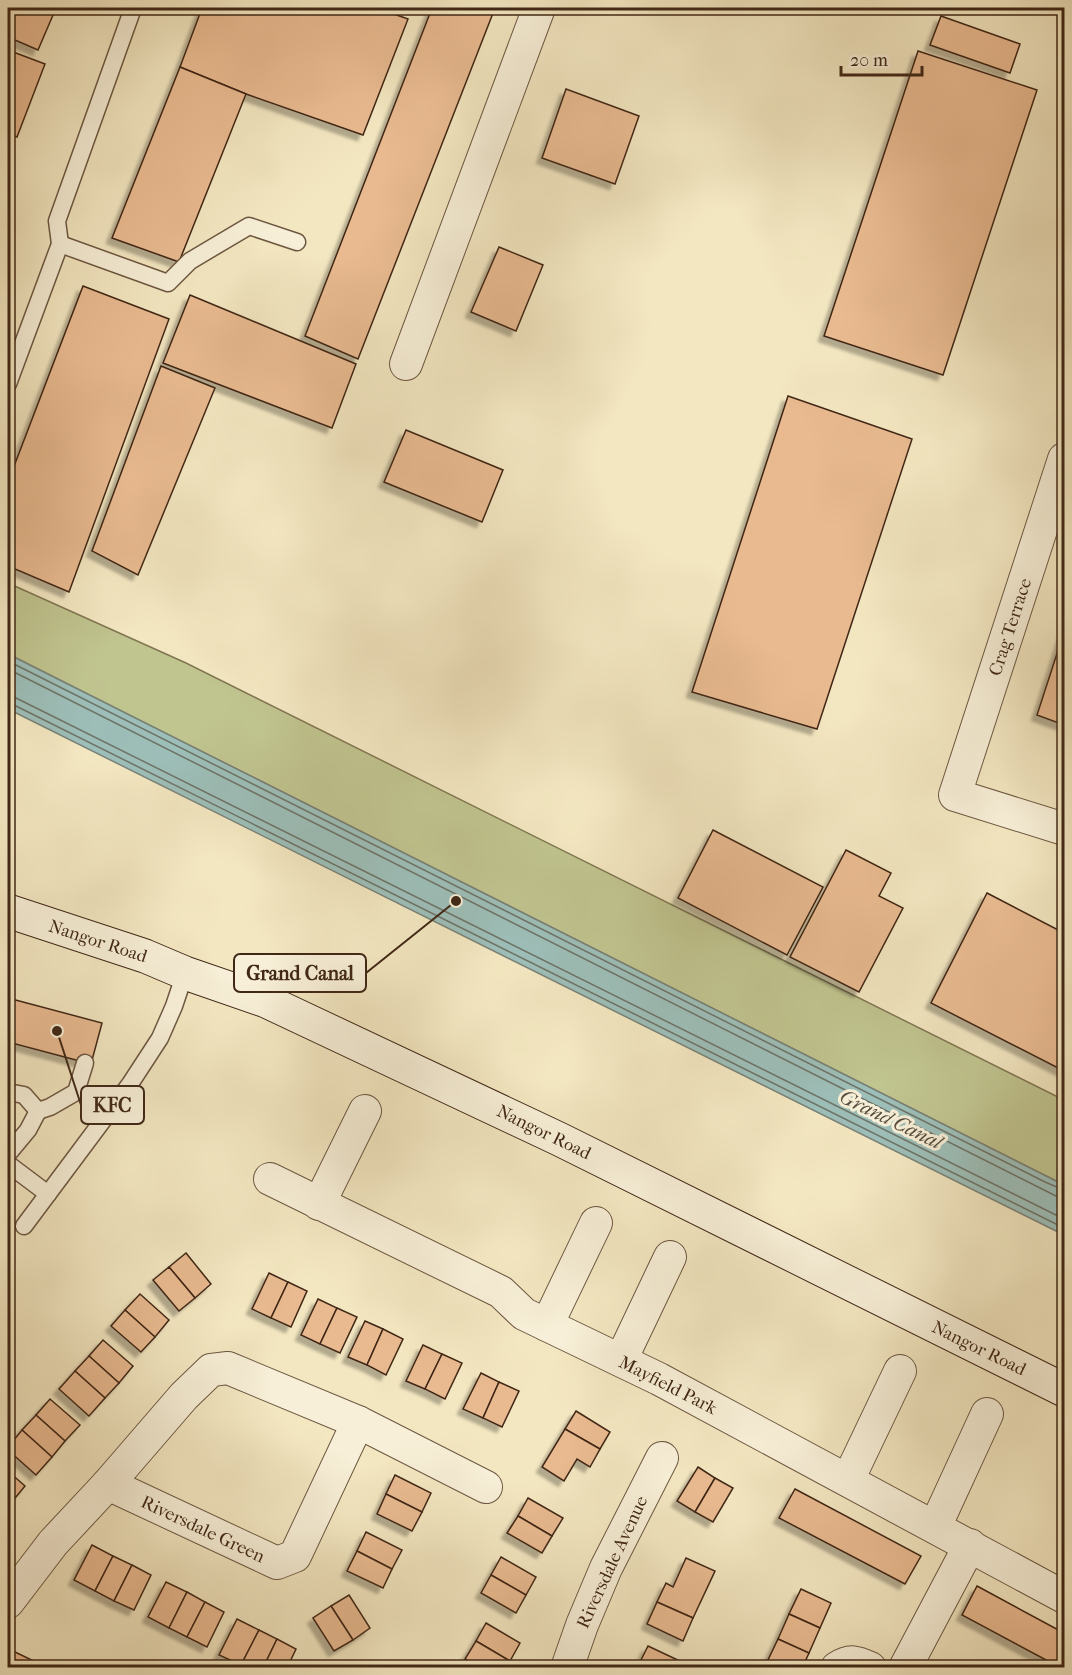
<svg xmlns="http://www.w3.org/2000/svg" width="1072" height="1675" font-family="'IM FELL French Canon',serif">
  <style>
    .green { fill: #c0c48f; stroke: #807652; stroke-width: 1.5 }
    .water { fill: #9dbfb9; stroke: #788278; stroke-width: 1.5 }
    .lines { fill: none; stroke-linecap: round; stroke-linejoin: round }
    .shore { stroke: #6e7368; stroke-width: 1.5 }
    .building { fill: #e9ba90; stroke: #402716; stroke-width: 1.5; filter: url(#shadow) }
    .lane-casing { stroke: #6d5741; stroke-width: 19 }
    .street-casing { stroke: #6d5741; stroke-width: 34 }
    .secondary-casing { stroke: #402716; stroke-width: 35 }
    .lane { stroke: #f7efd7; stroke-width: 16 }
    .street { stroke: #f7efd7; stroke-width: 32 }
    .secondary { stroke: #f7efd7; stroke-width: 33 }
    .labels { text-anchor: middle; stroke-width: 6; stroke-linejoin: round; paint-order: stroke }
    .street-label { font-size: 18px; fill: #402716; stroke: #f7efd7 }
    .water-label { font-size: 20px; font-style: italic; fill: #574d3f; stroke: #f7efd7 }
    .leader { fill: none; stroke: #402716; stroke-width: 2 }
    .callout-dot { fill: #402716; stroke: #f7efd7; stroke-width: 2 }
    .callout { fill: #f7efd7; stroke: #402716; stroke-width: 2 }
    .callout-label { font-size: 20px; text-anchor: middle; font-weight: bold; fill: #402716 }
  </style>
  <defs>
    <filter id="shadow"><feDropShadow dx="-5.5" dy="5.5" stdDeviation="1.5" flood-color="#0004"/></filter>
  </defs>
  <rect width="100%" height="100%" fill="#f3e7c1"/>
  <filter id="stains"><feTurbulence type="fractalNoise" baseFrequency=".00333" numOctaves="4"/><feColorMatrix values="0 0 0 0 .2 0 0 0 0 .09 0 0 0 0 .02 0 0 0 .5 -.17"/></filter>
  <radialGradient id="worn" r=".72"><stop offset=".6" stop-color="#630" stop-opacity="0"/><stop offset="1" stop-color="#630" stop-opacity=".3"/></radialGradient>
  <path class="green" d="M8,583L186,663L1064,1100V1185L8,654Z"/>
  <path class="water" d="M8,654L1064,1185V1235L8,709Z"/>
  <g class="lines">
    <g class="shore">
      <path d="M8,661L1045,1182L1064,1190"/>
      <path d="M8,669L1056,1196L1064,1197"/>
      <path d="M8,696L16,698L1064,1219"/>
      <path d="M8,704H12L1064,1228"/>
    </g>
  </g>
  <g class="building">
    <path d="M8,8H56L38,50L8,37Z"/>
    <path d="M202,8H377L408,19L363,135L246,94L180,67Z"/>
    <path d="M432,8H495L358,359L305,336Z"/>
    <path d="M941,16L1020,44L1010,73L930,45Z"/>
    <path d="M8,50L45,64L17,137L8,133Z"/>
    <path d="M918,51L1037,90L943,375L824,336Z"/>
    <path d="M180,67L246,94L179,262L112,238Z"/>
    <path d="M566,89L639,116L615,184L542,158Z"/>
    <path d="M499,247L543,265L516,331L471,312Z"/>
    <path d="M83,286L169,319L69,592L8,566V482Z"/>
    <path d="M190,295L356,364L332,428L163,363Z"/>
    <path d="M161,366L215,388L138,575L92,551Z"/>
    <path d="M788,396L912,439L817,729L692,692Z"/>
    <path d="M406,430L503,470L482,522L384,482Z"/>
    <path d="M1064,632V725L1037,715Z"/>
    <path d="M713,830L823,887L787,955L678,898Z"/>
    <path d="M846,850L891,873L879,896L903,908L859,992L790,957Z"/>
    <path d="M987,893L1064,933V1071L931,1003Z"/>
    <path d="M8,998L102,1023L91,1064L8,1042Z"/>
    <path d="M186,1253L211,1284L195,1298L169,1267Z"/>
    <path d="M169,1267L195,1298L179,1311L153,1280Z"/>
    <path d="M269,1273L288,1282L271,1318L252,1309Z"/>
    <path d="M288,1282L307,1291L291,1327L271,1318Z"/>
    <path d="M140,1294L169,1320L155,1337L125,1310Z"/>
    <path d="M318,1299L337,1308L320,1344L301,1335Z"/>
    <path d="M337,1308L357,1317L340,1353L320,1344Z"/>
    <path d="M125,1310L155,1337L141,1352L111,1326Z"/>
    <path d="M365,1321L383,1329L367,1365L348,1357Z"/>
    <path d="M383,1329L403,1339L386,1375L367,1365Z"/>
    <path d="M103,1340L133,1366L119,1383L89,1356Z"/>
    <path d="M423,1345L442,1354L425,1389L406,1381Z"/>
    <path d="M442,1354L462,1363L445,1399L425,1389Z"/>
    <path d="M89,1356L119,1383L105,1398L75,1371Z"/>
    <path d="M75,1371L105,1398L89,1416L59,1389Z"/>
    <path d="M481,1373L499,1382L483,1418L463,1409Z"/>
    <path d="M499,1382L519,1391L502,1427L483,1418Z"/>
    <path d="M50,1399L80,1425L65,1441L36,1415Z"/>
    <path d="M576,1411L610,1432L600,1449L565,1429Z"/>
    <path d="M36,1415L65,1441L52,1457L22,1430Z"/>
    <path d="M565,1429L600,1449L590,1467L577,1459L564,1481L542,1467Z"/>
    <path d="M22,1430L52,1457L36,1475L8,1450V1447Z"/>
    <path d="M698,1467L715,1478L695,1512L677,1501Z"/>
    <path d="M8,1471L25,1486L11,1503L8,1500Z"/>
    <path d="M395,1475L431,1493L422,1512L386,1494Z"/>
    <path d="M715,1478L733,1488L713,1522L695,1512Z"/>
    <path d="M795,1489L921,1556L905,1584L779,1518Z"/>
    <path d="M386,1494L422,1512L412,1531L377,1514Z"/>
    <path d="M528,1498L563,1518L552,1536L518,1516Z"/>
    <path d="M518,1516L552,1536L542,1553L507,1533Z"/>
    <path d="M366,1532L402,1550L392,1569L357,1551Z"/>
    <path d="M92,1545L113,1556L95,1591L74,1580Z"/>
    <path d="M357,1551L392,1569L383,1588L347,1571Z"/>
    <path d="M113,1556L132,1565L114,1601L95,1591Z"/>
    <path d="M501,1557L536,1577L526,1595L491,1575Z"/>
    <path d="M686,1558L715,1571L693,1618L657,1602L666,1583L673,1587Z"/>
    <path d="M132,1565L151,1575L134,1610L114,1601Z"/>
    <path d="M491,1575L526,1595L516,1613L481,1593Z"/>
    <path d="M166,1582L187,1592L169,1628L148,1617Z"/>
    <path d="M977,1586L1064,1633V1668H1061L962,1615Z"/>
    <path d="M801,1589L831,1603L820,1628L789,1614Z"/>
    <path d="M187,1592L205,1602L187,1637L169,1628Z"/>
    <path d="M349,1595L370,1628L353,1640L331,1606Z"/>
    <path d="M205,1602L224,1612L207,1647L187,1637Z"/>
    <path d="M657,1602L693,1618L683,1641L647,1624Z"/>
    <path d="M331,1606L353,1640L334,1651L313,1618Z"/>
    <path d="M789,1614L820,1628L809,1653L778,1639Z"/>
    <path d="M237,1619L259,1630L241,1665L219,1655Z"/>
    <path d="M486,1623L520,1643L510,1661L476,1641Z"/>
    <path d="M259,1630L277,1639L263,1668H245L241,1665Z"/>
    <path d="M277,1639L296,1649L287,1668H263Z"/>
    <path d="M778,1639L809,1653L802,1668H780L767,1662Z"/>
    <path d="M476,1641L510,1661L507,1668H481L465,1659Z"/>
    <path d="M648,1646L684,1663L682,1668H646L639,1664Z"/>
    <path d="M15,1652L36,1662L33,1668H8Z"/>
  </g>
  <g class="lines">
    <defs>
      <g id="lane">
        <path d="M60,244L168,283L190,261L249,226L297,242"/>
        <path d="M8,384L60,244L57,221L133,8"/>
        <path d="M8,1092L24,1095L38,1111L28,1130L8,1154"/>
        <path d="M38,1111L50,1107L76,1092L85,1063"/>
        <path d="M8,1164L48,1194"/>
        <path d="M24,1226L130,1084L160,1038L174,1006L185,973"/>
      </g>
      <g id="street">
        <path d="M406,364L539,8"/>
        <path d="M1064,459L955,795L1064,829"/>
        <path d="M270,1179L501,1292L524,1314L659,1379L1064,1597"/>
        <path d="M319,1204L365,1111"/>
        <path d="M547,1325L596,1223"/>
        <path d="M621,1360L670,1257"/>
        <path d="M848,1480L900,1371"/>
        <path d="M108,1484L277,1563L295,1556L358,1422"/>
        <path d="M935,1527L987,1414"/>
        <path d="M8,1602L53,1543L108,1484L184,1396L211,1370L228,1368L358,1422L486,1487"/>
        <path d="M567,1668L582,1625L606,1568L662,1458"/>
        <path d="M837,1668C850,1659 857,1662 870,1668"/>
        <path d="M905,1668L970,1545"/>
      </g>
      <path id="secondary" d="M8,911L145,956L185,973L266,1001L559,1139L1064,1390"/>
    </defs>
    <use href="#lane" class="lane-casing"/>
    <use href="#street" class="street-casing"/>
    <use href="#secondary" class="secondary-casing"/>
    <use href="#lane" class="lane"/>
    <use href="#street" class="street"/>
    <use href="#secondary" class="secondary"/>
  </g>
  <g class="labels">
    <g class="street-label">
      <text transform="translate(1010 627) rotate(-72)" y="6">Crag Terrace</text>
      <text transform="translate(98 941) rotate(18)" y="6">Nangor Road</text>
      <text transform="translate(544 1132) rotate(26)" y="6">Nangor Road</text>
      <text transform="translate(979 1348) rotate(26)" y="6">Nangor Road</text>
      <text transform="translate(668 1385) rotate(27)" y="6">Mayfield Park</text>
      <text transform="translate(203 1529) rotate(25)" y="6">Riversdale Green</text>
      <text transform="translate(612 1562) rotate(-65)" y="6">Riversdale Avenue</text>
    </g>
    <g class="water-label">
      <text transform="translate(891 1119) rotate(26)" y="7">Grand Canal</text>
    </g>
  </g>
  <path class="leader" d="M456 901L366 973M57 1031L81 1105"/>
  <g class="callout-dot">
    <circle cx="456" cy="901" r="6"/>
    <circle cx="57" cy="1031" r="6"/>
  </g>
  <g class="callout">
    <rect x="234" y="954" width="132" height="38" rx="6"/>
    <rect x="81" y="1086" width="63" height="38" rx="6"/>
  </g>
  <g class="callout-label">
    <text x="300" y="980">Grand Canal</text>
    <text x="112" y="1112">KFC</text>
  </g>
  <rect width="1072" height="1675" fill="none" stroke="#f3e7c1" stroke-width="30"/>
  <rect x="9" y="9" width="1054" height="1657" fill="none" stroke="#402716" stroke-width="3"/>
  <rect x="15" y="15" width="1042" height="1645" fill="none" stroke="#402716" stroke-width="1.5"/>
  <path d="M841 66v9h81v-9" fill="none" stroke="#402716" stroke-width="3"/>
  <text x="850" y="66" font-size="18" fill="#402716" stroke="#f7efd7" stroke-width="4.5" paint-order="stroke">20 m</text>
  <rect width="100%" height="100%" filter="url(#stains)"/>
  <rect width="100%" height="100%" fill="url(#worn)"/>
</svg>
